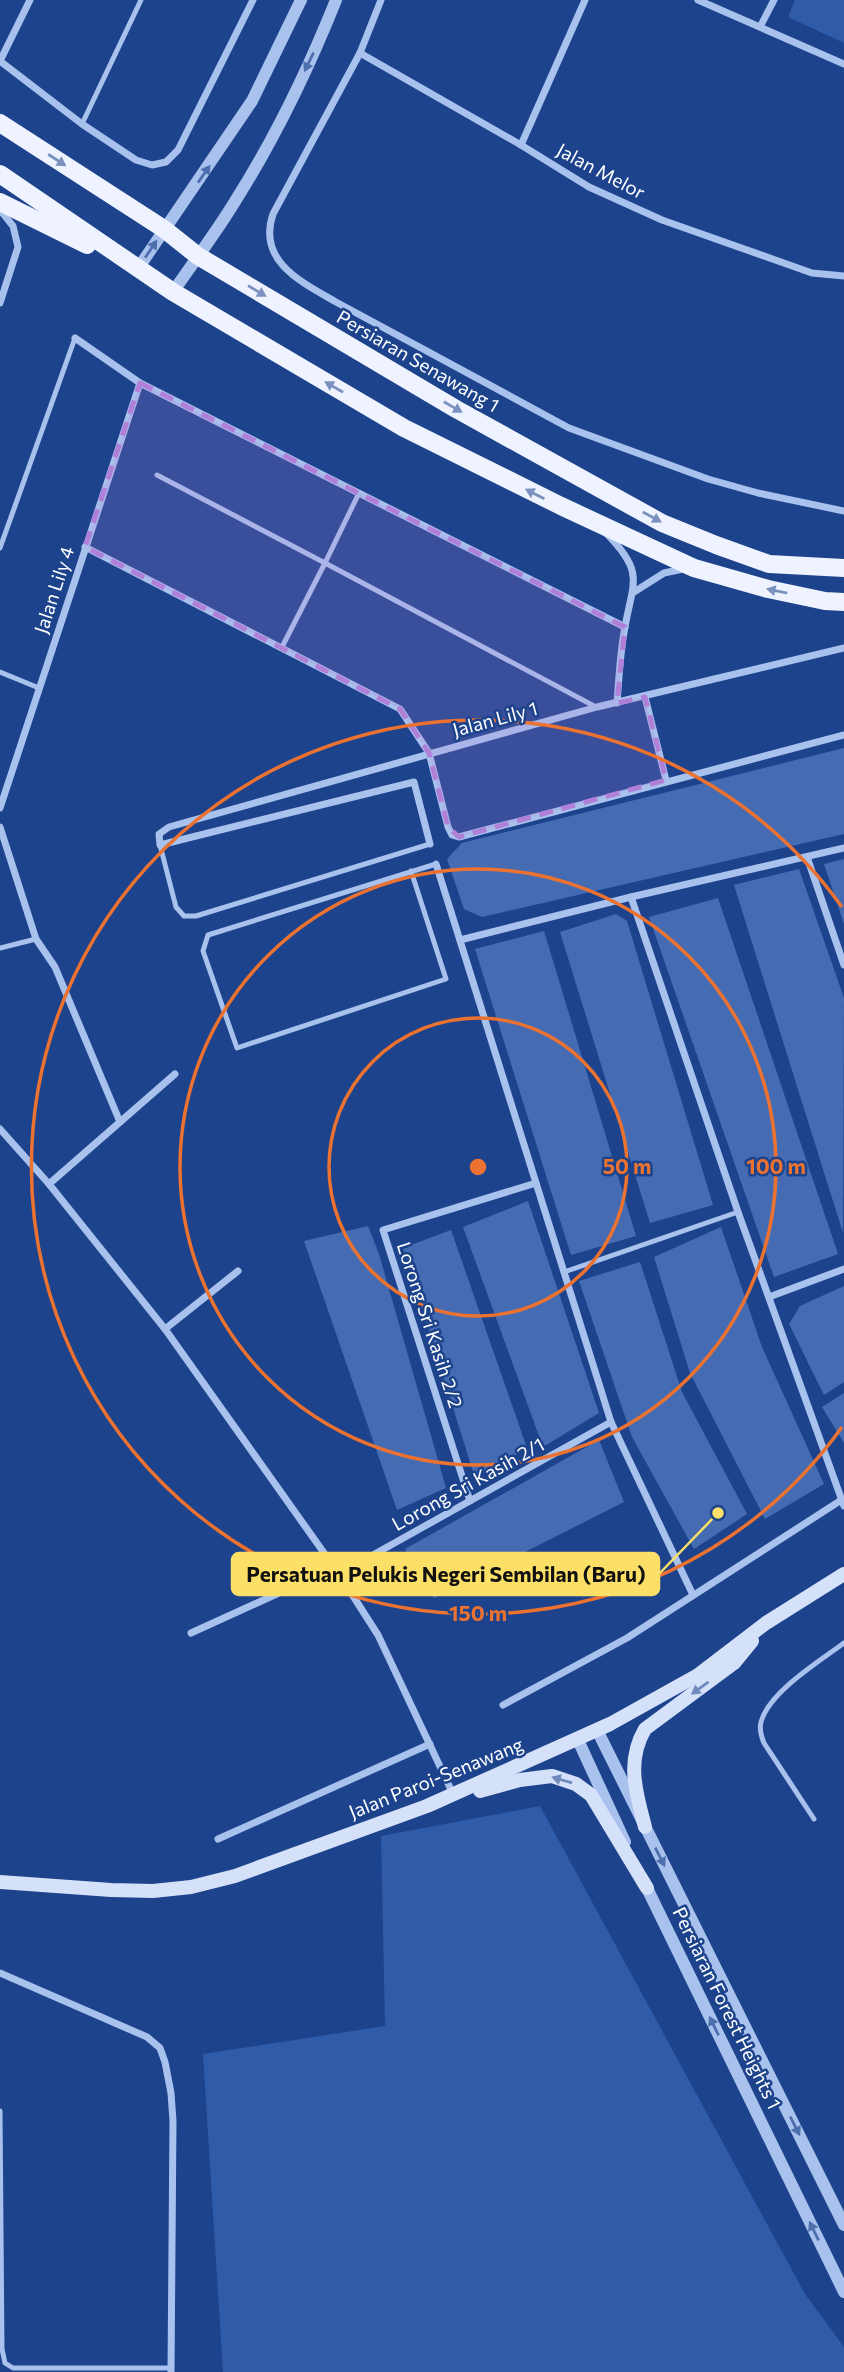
<svg xmlns="http://www.w3.org/2000/svg" width="844" height="2372" font-family="Commissioner,sans-serif">
  <style>
    .green { fill: #305ba9 }
    .building { fill: #456cb3 }
    .lines { fill: none; stroke-linecap: round; stroke-linejoin: round }
    .service { stroke: #a9c1ed; stroke-width: 5 }
    .minor { stroke: #a9c1ed; stroke-width: 7 }
    .tertiary { stroke: #a9c1ed; stroke-width: 12 }
    .secondary { stroke: #d5e1f9; stroke-width: 14 }
    .primary { stroke: #eff3ff; stroke-width: 18 }
    .oneway { fill: #4e6fae }
    .oneway2 { fill: #7b92c0 }
    .oneway3 { fill: #708abd }
    .marked { fill: #b080d9; fill-opacity: 0.2; stroke: #b080d9; stroke-width: 5; stroke-dasharray: 14 9; stroke-linejoin: round }
    .ring { fill: none; stroke: #eb7230; stroke-width: 3.5 }
    .labels { text-anchor: middle; stroke-width: 5; stroke-linejoin: round; paint-order: stroke }
    .street-label { font-size: 19px; fill: #fff; stroke: #1d438c }
    .centre { fill: #eb7230; stroke: #1d438c; stroke-width: 3.5 }
    .ring-label { font-size: 21px; text-anchor: middle; font-weight: bold; fill: #eb7230; stroke: #1d438c; stroke-width: 5; stroke-linejoin: round; paint-order: stroke }
    .leader { fill: none; stroke: #fcdf67; stroke-width: 2.5 }
    .callout-dot { fill: #fcdf67; stroke: #1d438c; stroke-width: 2.5 }
    .callout { fill: #fcdf67; stroke: #fcdf67; stroke-width: 2.5 }
    .callout-label { font-size: 21px; text-anchor: middle; font-weight: bold; fill: #111 }
  </style>
  <rect width="100%" height="100%" fill="#1d438c"/>
  <g class="green">
    <path d="M795,0H844V43L788,17Z"/>
    <path d="M540,1806L805,2294L844,2347V2372H223L203,2054L385,2026L381,1836Z"/>
  </g>
  <g class="building">
    <path d="M844,748V834L482,917L464,909L447,859L462,843Z"/>
    <path d="M844,859V924L824,864Z"/>
    <path d="M799,869L844,998L843,1233L734,885Z"/>
    <path d="M718,898L838,1254L774,1277L649,917Z"/>
    <path d="M616,914L627,921L713,1205L650,1223L560,932Z"/>
    <path d="M544,931L636,1236L571,1255L475,949Z"/>
    <path d="M528,1201L599,1413L543,1447L463,1227Z"/>
    <path d="M368,1226L379,1254L446,1488L397,1510L304,1241Z"/>
    <path d="M721,1227L762,1347L824,1484L765,1519L690,1373L654,1257Z"/>
    <path d="M451,1230L527,1448L475,1478L403,1248Z"/>
    <path d="M640,1262L682,1392L747,1514L694,1549L632,1437L579,1281Z"/>
    <path d="M844,1286V1382L824,1395L789,1324L800,1306Z"/>
    <path d="M844,1393V1443L822,1407Z"/>
    <path d="M599,1440L624,1502L434,1598L405,1549Z"/>
  </g>
  <g class="lines">
    <g class="service">
      <path d="M82,124L141,0"/>
      <path d="M157,475L325,563L282,647"/>
      <path d="M359,493L325,563L596,707"/>
      <path d="M0,548L75,338"/>
      <path d="M0,672L39,688"/>
      <path d="M160,845L176,907L184,916H196L430,844"/>
      <path d="M411,871L446,979L237,1048L203,951L208,935L436,864"/>
      <path d="M0,948L36,939"/>
      <path d="M564,1272L738,1212"/>
      <path d="M814,1819L764,1743C761,1736 759,1730 761,1722C769,1692 820,1661 844,1643"/>
      <path d="M0,2111L2,2349L5,2363L13,2368H171"/>
    </g>
    <g class="minor">
      <path d="M30,0L0,61L82,124L136,160L152,165L166,162L178,150L253,0"/>
      <path d="M381,0L360,53L273,214C257,261 301,282 336,302L569,428L708,479L758,493L844,511"/>
      <path d="M698,0L844,64"/>
      <path d="M760,27L774,0"/>
      <path d="M360,53L521,145L589,187L662,220L812,273L844,276"/>
      <path d="M521,145L585,0"/>
      <path d="M0,210L13,226L18,247L0,303"/>
      <path d="M75,338L140,383L625,627"/>
      <path d="M607,534C645,573 633,581 625,627C620,652 619,678 617,703"/>
      <path d="M85,547L400,709L429,753L448,827L452,835L459,837L844,735"/>
      <path d="M634,592L664,573L683,569"/>
      <path d="M645,697L666,780"/>
      <path d="M0,808L140,383"/>
      <path d="M0,827L36,939L55,967L120,1122"/>
      <path d="M430,844L414,782L160,845L159,834L169,827L597,707L844,648"/>
      <path d="M807,857L844,965"/>
      <path d="M436,864L611,1422L693,1595"/>
      <path d="M631,897L738,1212L844,1506"/>
      <path d="M460,940L631,897L844,848"/>
      <path d="M0,1129L49,1184L165,1329L339,1574L378,1635L453,1794"/>
      <path d="M49,1184L175,1074"/>
      <path d="M769,1297L844,1269"/>
      <path d="M165,1329L238,1271"/>
      <path d="M470,1501L383,1230L536,1183"/>
      <path d="M339,1574L611,1422"/>
      <path d="M191,1633L334,1568"/>
      <path d="M503,1705L627,1638L843,1499"/>
      <path d="M218,1839L430,1744"/>
      <path d="M0,1973L147,2037L160,2048L165,2062L171,2093L173,2121L171,2372"/>
    </g>
    <g class="tertiary">
      <path d="M137,270L252,101L301,0"/>
      <path d="M173,292C193,263 215,234 234,203C274,140 308,70 336,0"/>
      <path d="M597,1730L844,2225"/>
      <path d="M578,1740L625,1842"/>
      <path d="M643,1880L844,2292"/>
    </g>
    <g class="secondary">
      <path d="M480,1791L520,1780L552,1776L576,1784L591,1795L647,1888"/>
      <path d="M645,1827C636,1793 626,1761 645,1729L734,1663L752,1641"/>
      <path d="M0,1882L111,1890L153,1891L191,1887L235,1876L427,1806L610,1724L698,1675L766,1623L844,1574"/>
    </g>
    <g class="primary">
      <path d="M0,123L164,229L198,256L456,409L662,523L716,545L769,564L844,568"/>
      <path d="M0,174L173,292L404,428L561,506L694,568L768,589L825,601L844,602"/>
      <path d="M0,202L87,245"/>
    </g>
  </g>
  <defs><path id="oneway-solid" d="M-6-.8H1V-3.2L6.5 0L1 3.2V.8H-6Z" transform="scale(1.75)"/></defs>
  <g class="oneway">
    <use href="#oneway-solid" transform="translate(309 62) rotate(116)"/>
    <use href="#oneway-solid" transform="translate(204 174) rotate(-55)"/>
    <use href="#oneway-solid" transform="translate(151 249) rotate(-56)"/>
    <use href="#oneway-solid" transform="translate(660 1857) rotate(63)"/>
    <use href="#oneway-solid" transform="translate(714 2026) rotate(-116)"/>
    <use href="#oneway-solid" transform="translate(795 2126) rotate(63)"/>
    <use href="#oneway-solid" transform="translate(814 2231) rotate(-116)"/>
  </g>
  <g class="oneway2">
    <use href="#oneway-solid" transform="translate(57 160) rotate(33)"/>
    <use href="#oneway-solid" transform="translate(257 291) rotate(31)"/>
    <use href="#oneway-solid" transform="translate(334 387) rotate(-150)"/>
    <use href="#oneway-solid" transform="translate(453 407) rotate(30)"/>
    <use href="#oneway-solid" transform="translate(535 494) rotate(-153)"/>
    <use href="#oneway-solid" transform="translate(652 517) rotate(29)"/>
    <use href="#oneway-solid" transform="translate(777 591) rotate(-168)"/>
  </g>
  <g class="oneway3">
    <use href="#oneway-solid" transform="translate(700 1688) rotate(144)"/>
    <use href="#oneway-solid" transform="translate(562 1780) rotate(-164)"/>
  </g>
  <path class="marked" d="M140,383L625,627L617,703L645,697L666,780L459,837L448,827L429,753L400,709L85,547Z"/>
  <g class="ring">
    <circle cx="478" cy="1167" r="149"/>
    <circle cx="478" cy="1167" r="298"/>
    <path d="M842 1427A447 447 0 1 1 842 907"/>
  </g>
  <g class="labels">
    <g class="street-label">
      <text transform="translate(601 171) rotate(28)" y="7">Jalan Melor</text>
      <text transform="translate(418 361) rotate(30)" y="7">Persiaran Senawang 1</text>
      <text transform="translate(54 590) rotate(-72)" y="7">Jalan Lily 4</text>
      <text transform="translate(495 719) rotate(-15)" y="7">Jalan Lily 1</text>
      <text transform="translate(430 1325) rotate(72)" y="7">Lorong Sri Kasih 2/2</text>
      <text transform="translate(468 1484) rotate(-29)" y="7">Lorong Sri Kasih 2/1</text>
      <text transform="translate(436 1778) rotate(-22)" y="7">Jalan Paroi-Senawang</text>
      <text transform="translate(727 2008) rotate(64)" y="7">Persiaran Forest Heights 1</text>
    </g>
  </g>
  <circle cx="478" cy="1167" r="10" class="centre"/>
  <g class="ring-label">
    <text x="627" y="1174">50 m</text>
    <text x="776" y="1174">100 m</text>
    <text x="478" y="1621">150 m</text>
  </g>
  <path class="leader" d="M718 1513L659 1574"/>
  <circle class="callout-dot" cx="718" cy="1513" r="7"/>
  <rect class="callout" x="232" y="1553" width="427" height="42" rx="7"/>
  <g class="callout-label">
    <text x="446" y="1582">Persatuan Pelukis Negeri Sembilan (Baru)</text>
  </g>
</svg>
